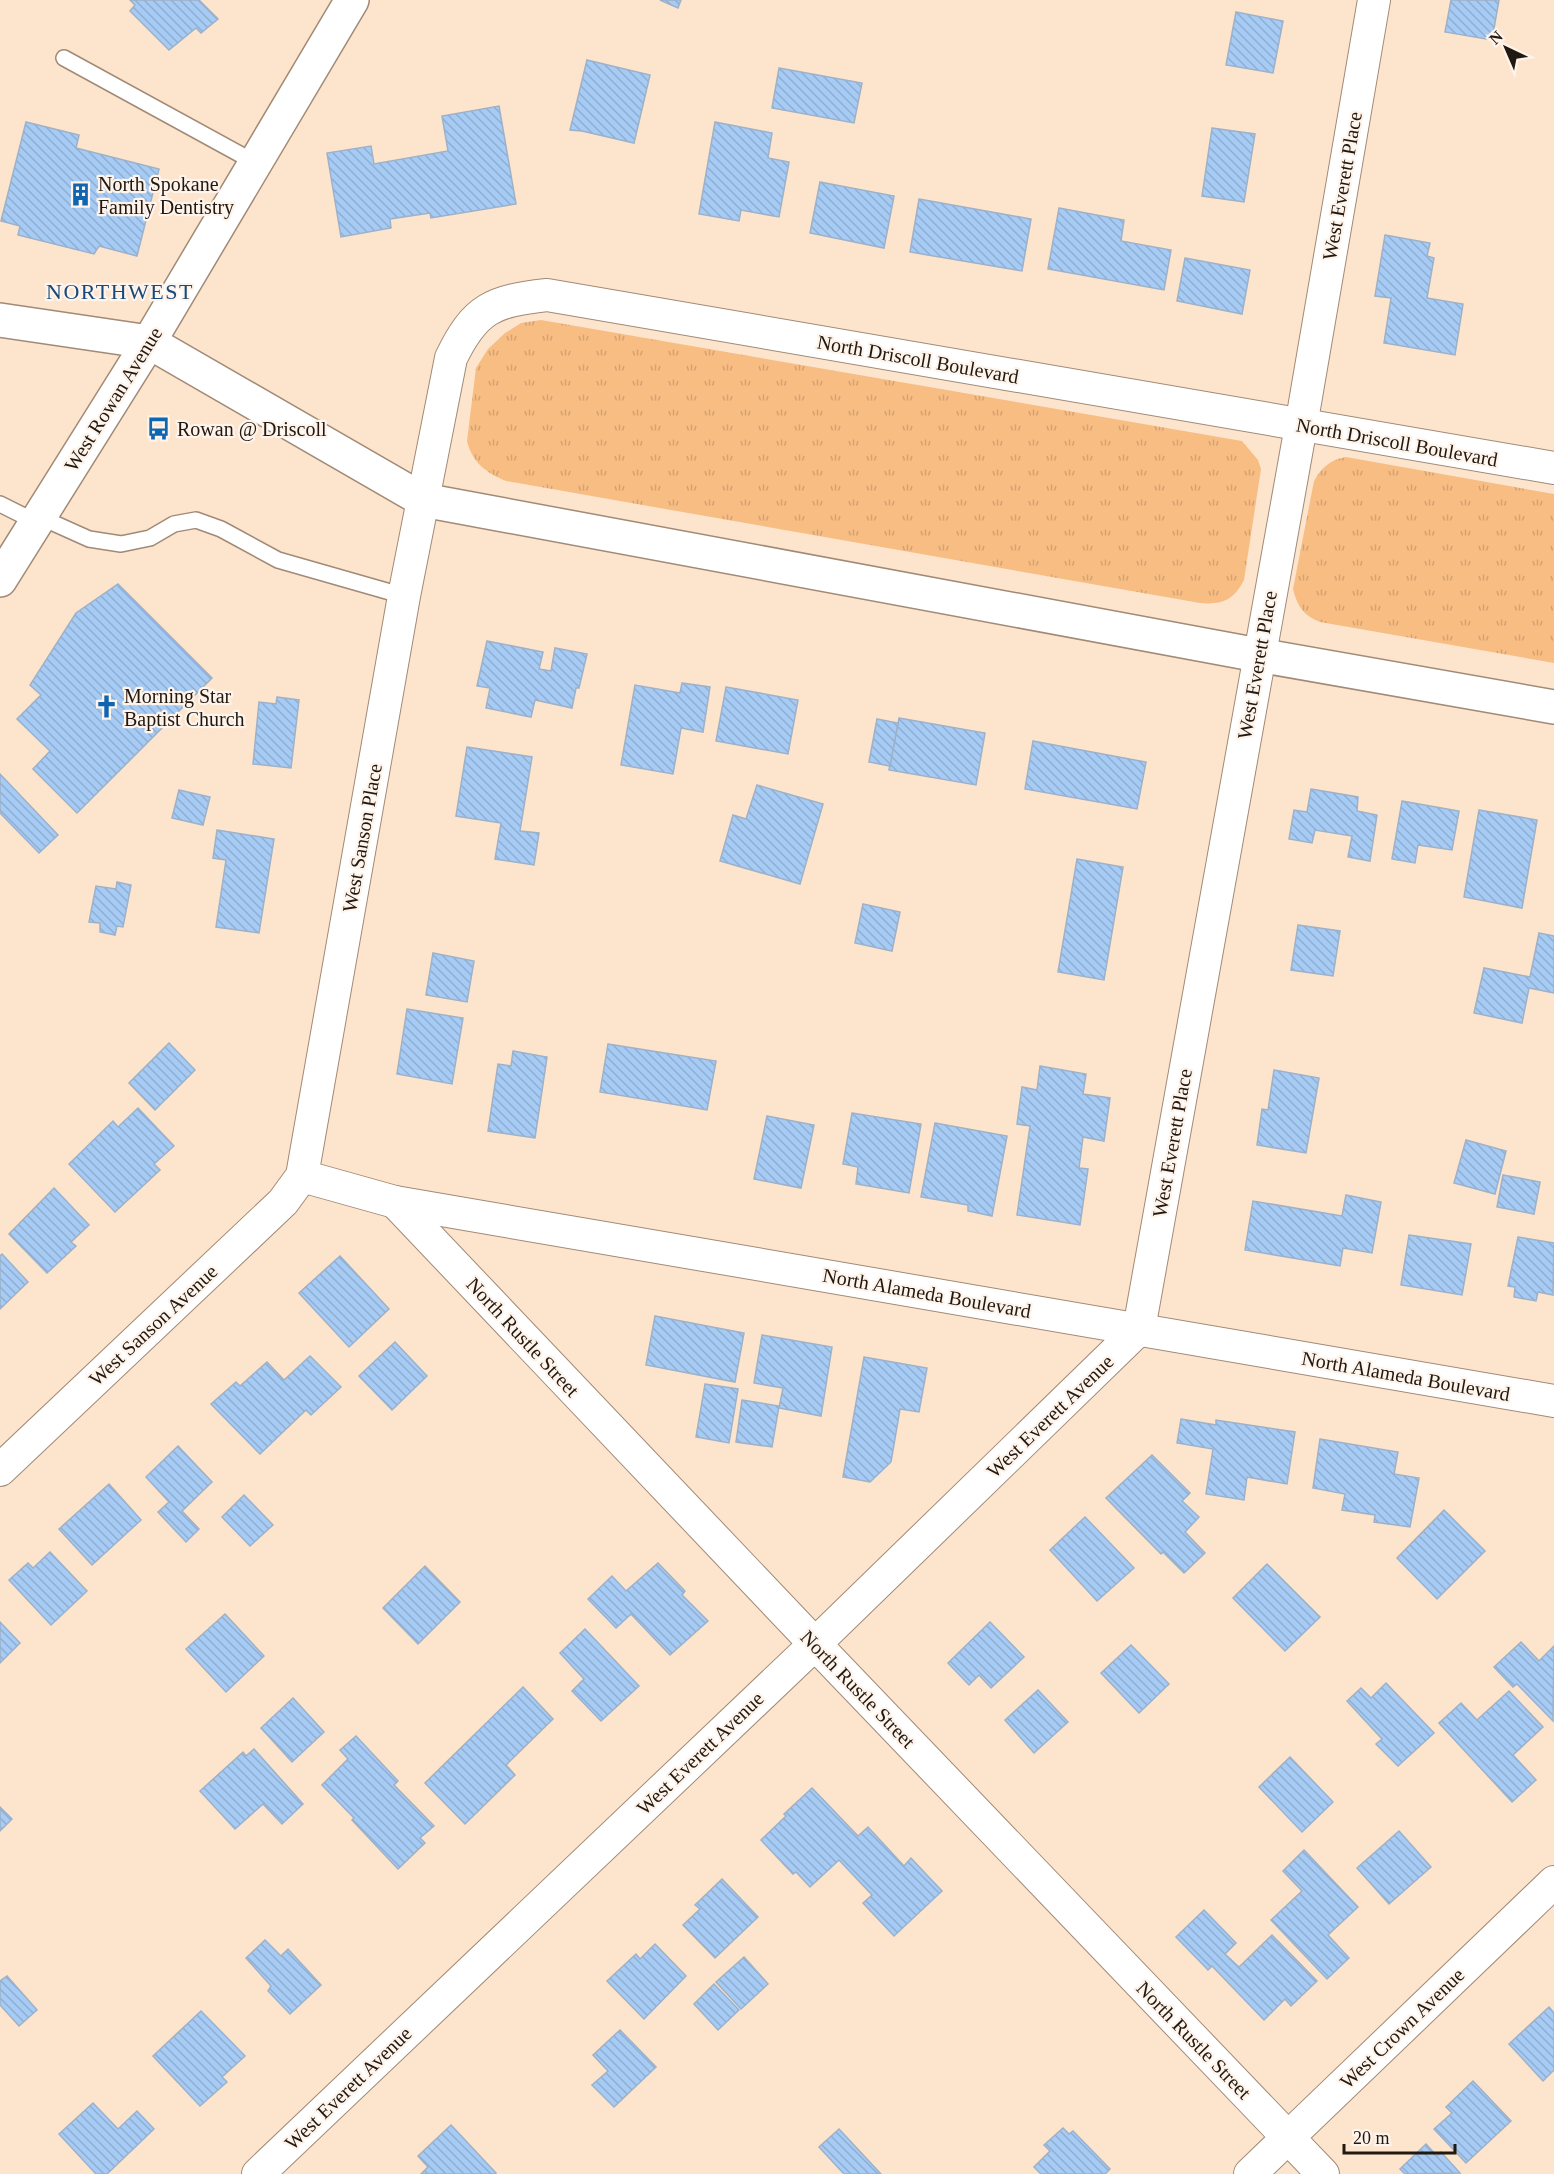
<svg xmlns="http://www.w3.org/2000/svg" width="1554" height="2174" font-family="'Times New Roman',serif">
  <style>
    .grass { fill: url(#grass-tufts) }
    .building { fill: url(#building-back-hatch); stroke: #9db1c8; stroke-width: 1.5 }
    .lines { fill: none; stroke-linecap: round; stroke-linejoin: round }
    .service-casing { stroke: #a18a76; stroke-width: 18 }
    .minor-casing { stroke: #a18a76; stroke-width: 34 }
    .tertiary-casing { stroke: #a18a76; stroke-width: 36 }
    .secondary-casing { stroke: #a18a76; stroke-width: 36 }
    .service { stroke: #fff; stroke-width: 15 }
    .minor { stroke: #fff; stroke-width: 32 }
    .tertiary { stroke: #fff; stroke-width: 33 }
    .secondary { stroke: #fff; stroke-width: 33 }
    .labels { text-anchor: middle; stroke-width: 4.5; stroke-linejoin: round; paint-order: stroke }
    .poi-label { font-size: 20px; fill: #211810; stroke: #fef4eb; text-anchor: start }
    .street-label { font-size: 20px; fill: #211810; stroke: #fef4eb }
    .quarter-label { font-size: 22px; letter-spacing: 1.5px; fill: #17497b; stroke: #fef4eb }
  </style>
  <defs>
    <pattern id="grass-tufts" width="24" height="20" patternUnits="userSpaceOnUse" patternTransform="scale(1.5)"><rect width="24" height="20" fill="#f8bd83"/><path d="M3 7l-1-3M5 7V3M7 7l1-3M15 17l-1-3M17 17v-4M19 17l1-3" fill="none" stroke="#d4a270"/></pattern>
    <pattern id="building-back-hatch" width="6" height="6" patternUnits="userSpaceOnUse" patternTransform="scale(1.5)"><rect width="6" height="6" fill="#a6cbf5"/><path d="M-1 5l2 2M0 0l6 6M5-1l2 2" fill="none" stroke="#8faed1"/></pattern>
  </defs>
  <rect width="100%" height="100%" fill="#fde4cd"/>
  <g class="grass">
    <path d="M541,320L1242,441L1258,460L1261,469L1244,580C1234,600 1222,605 1200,603L506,481C486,473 472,462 467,441L476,368L488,349L505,333L521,323Z"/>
    <path d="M1346,457L1554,494V663L1320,622C1304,616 1297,606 1293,589L1314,481C1322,467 1330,460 1346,457Z"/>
  </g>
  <g class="building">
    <path d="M130,0H199L218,19L201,33L196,28L169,50L130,11L135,5Z"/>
    <path d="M660,0H681L678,8Z"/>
    <path d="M1451,0H1499L1492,40L1445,32Z"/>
    <path d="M1236,12L1283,21L1273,73L1226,65Z"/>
    <path d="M587,60L650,75L634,143L582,131L570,130Z"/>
    <path d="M779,68L862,83L854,123L772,108Z"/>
    <path d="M499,106L516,204L431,218L430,213L390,219L391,228L341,237L327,153L371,146L374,164L448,151L442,116Z"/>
    <path d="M26,122L79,135L76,148L159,169L137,256L99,246L94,254L18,235L20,226L1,221Z"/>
    <path d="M715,122L772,133L768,158L789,162L779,217L741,210L739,221L699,214Z"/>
    <path d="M1212,128L1255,134L1244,202L1202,196Z"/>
    <path d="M820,182L894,196L884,248L810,233Z"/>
    <path d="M919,199L1031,219L1022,271L910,252Z"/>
    <path d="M1059,208L1124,220L1121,241L1171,250L1164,290L1048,269Z"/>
    <path d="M1385,235L1430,243L1427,256L1434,258L1427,298L1463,304L1455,355L1384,343L1391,298L1375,296Z"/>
    <path d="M1185,258L1250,270L1242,314L1177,301Z"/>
    <path d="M118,584L212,678L77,813L33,769L50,751L17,719L41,695L30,685L76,613Z"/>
    <path d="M487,641L543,652L539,669L551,671L555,648L587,654L579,688H576L572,708L535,700L531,717L486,708L490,688L477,686Z"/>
    <path d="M682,683L710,687L703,732L681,728L673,774L621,765L635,685L680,693Z"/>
    <path d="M726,687L798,700L788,754L716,741Z"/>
    <path d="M277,697L299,700L291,768L253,764L259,702L276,704Z"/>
    <path d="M899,718L985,733L976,785L889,770Z"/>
    <path d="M877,719L898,723L890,766L869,762Z"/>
    <path d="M1033,741L1146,762L1137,809L1025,789Z"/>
    <path d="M467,747L532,757L520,831L539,833L534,865L495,859L501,823L456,816Z"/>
    <path d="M0,774L58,835L39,853L0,813Z"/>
    <path d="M757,785L823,804L800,884L720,861L733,815L746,819Z"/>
    <path d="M1311,789L1358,797L1357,811L1377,815L1370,861L1348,857L1352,836L1315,830L1312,843L1289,839L1294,810L1307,812Z"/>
    <path d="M179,790L210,797L203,825L172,818Z"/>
    <path d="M1402,801L1459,811L1452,850L1418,845L1415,863L1392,859Z"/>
    <path d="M1479,810L1537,820L1522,908L1464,897Z"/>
    <path d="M217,830L274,839L259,933L216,927L226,860L213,858Z"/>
    <path d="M1077,859L1123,867L1104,980L1058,972Z"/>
    <path d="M117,882L131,885L123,927L117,926L115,935L100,932V923L89,922L96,886L116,889Z"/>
    <path d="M863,904L900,912L892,951L855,943Z"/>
    <path d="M1298,925L1340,931L1333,976L1291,970Z"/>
    <path d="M1539,933L1554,936V993L1529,988L1522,1023L1474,1013L1484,968L1530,977Z"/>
    <path d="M433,953L474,961L467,1002L426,995Z"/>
    <path d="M407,1009L463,1018L452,1084L397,1074Z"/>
    <path d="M169,1043L195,1070L155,1110L129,1083Z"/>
    <path d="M608,1044L716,1061L707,1110L600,1092Z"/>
    <path d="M513,1051L547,1057L535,1138L488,1131L498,1064L511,1066Z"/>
    <path d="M1040,1066L1086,1074L1083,1094L1110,1098L1104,1141L1083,1137L1079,1168L1088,1169L1080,1225L1017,1215L1030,1126L1017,1124L1022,1087L1037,1090Z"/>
    <path d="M1274,1070L1319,1078L1306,1153L1257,1145L1262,1109L1268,1110Z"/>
    <path d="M138,1108L174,1146L154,1164L160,1170L115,1212L69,1164L113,1121L118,1127Z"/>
    <path d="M852,1113L921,1124L909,1193L856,1184L858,1167L843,1164Z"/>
    <path d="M767,1116L814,1125L801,1188L754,1179Z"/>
    <path d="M935,1123L1007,1136L992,1216L968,1211V1205L921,1197Z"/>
    <path d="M1466,1140L1506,1151L1495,1194L1454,1183Z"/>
    <path d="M1503,1175L1540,1182L1534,1214L1497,1207Z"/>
    <path d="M54,1188L89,1225L71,1242L76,1246L47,1273L9,1234Z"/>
    <path d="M1346,1195L1381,1202L1372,1253L1343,1248L1340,1266L1245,1250L1253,1201L1342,1216Z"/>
    <path d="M1409,1235L1471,1244L1462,1295L1401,1285Z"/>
    <path d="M1518,1237L1554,1243L1553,1295L1538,1292L1536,1301L1514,1297L1515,1287L1508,1286Z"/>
    <path d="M2,1254L28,1282L0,1309V1256Z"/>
    <path d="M340,1256L389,1309L349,1347L299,1293Z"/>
    <path d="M655,1316L744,1333L735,1382L646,1365Z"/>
    <path d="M762,1335L832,1347L821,1416L779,1408L783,1388L754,1383Z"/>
    <path d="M395,1342L427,1376L392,1410L359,1376Z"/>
    <path d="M310,1356L341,1387L311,1415L306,1410L260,1454L211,1404L236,1382L240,1386L267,1362L284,1380Z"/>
    <path d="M864,1357L927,1368L919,1412L900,1409L891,1462L870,1482L843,1477Z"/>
    <path d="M705,1384L738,1389L729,1443L696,1437Z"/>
    <path d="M742,1400L779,1406L772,1447L736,1442Z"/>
    <path d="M1181,1419L1216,1425V1420L1295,1432L1287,1484L1247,1477L1244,1500L1206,1494L1213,1449L1177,1443Z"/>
    <path d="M1320,1439L1398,1452L1394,1474L1419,1478L1410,1527L1374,1522L1375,1515L1342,1510L1345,1494L1313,1488Z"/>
    <path d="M178,1446L212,1482L182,1511L199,1529L186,1542L158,1512L169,1502L146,1477Z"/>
    <path d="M1152,1455L1190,1493L1182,1501L1199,1517L1185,1532L1205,1553L1184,1573L1163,1552L1161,1554L1106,1498Z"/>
    <path d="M109,1484L141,1520L92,1565L59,1529Z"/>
    <path d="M244,1495L273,1525L250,1546L222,1517Z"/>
    <path d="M1444,1510L1485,1551L1437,1599L1397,1558Z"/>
    <path d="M1085,1517L1134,1568L1097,1601L1050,1550Z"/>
    <path d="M50,1552L87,1591L51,1625L9,1580L28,1563L33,1568Z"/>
    <path d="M658,1563L685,1591L682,1595L708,1621L670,1655L631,1614L616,1628L588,1599L612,1576L626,1591Z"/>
    <path d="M1267,1564L1320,1617L1285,1651L1233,1598Z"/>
    <path d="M425,1566L460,1602L418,1644L383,1608Z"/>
    <path d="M225,1614L264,1656L226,1692L186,1649Z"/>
    <path d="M0,1622L20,1643L0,1663Z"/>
    <path d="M990,1622L1024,1657L991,1688L979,1675L969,1685L948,1663Z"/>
    <path d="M585,1629L639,1686L601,1721L572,1691L584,1679L560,1653Z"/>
    <path d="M1521,1642L1539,1661L1554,1646L1553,1721L1517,1684L1513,1687L1494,1667Z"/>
    <path d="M1131,1645L1169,1684L1139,1713L1101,1673Z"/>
    <path d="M1386,1683L1434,1733L1398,1766L1376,1744L1382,1739L1347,1701L1361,1688L1371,1698Z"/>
    <path d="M523,1687L553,1719L506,1765L515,1775L465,1824L425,1783Z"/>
    <path d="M1038,1690L1068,1722L1034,1753L1005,1720Z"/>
    <path d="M1509,1691L1543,1727L1513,1755L1536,1780L1512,1802L1439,1723L1461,1703L1477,1720Z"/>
    <path d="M293,1698L324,1732L292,1762L261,1728Z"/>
    <path d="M356,1736L398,1781L394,1785L434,1826L420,1838L425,1843L398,1869L352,1820L354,1818L322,1785L348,1759L340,1750Z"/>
    <path d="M254,1749L303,1804L282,1824L263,1804L235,1829L200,1791L243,1752L246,1756Z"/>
    <path d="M1290,1757L1333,1802L1302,1832L1259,1787Z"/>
    <path d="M812,1788L858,1836L868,1827L904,1866L911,1858L942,1891L894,1936L863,1903L872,1895L839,1860L810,1887L796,1872L793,1874L761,1840L786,1816L784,1814Z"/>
    <path d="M0,1807L12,1819L0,1831Z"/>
    <path d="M1399,1831L1431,1867L1389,1904L1357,1868Z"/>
    <path d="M1304,1850L1358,1907L1328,1935L1349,1958L1327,1979L1271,1920L1302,1891L1283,1871Z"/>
    <path d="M722,1879L758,1917L715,1958L683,1925L700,1909L695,1905Z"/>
    <path d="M1204,1910L1236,1943L1225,1954L1239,1967L1272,1935L1317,1981L1291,2006L1285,1999L1264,2020L1212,1966L1208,1970L1176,1937Z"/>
    <path d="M265,1940L281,1956L288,1949L321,1985L290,2014L268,1991L271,1986L246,1958Z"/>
    <path d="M655,1944L686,1976L644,2019L607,1981L636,1954L640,1959Z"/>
    <path d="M744,1957L768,1984L741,2009L716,1982Z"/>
    <path d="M7,1976L37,2010L19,2026L0,2005V1981Z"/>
    <path d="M714,1984L739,2010L718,2030L694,2004Z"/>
    <path d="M1549,2007L1554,2013V2070L1543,2081L1509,2044Z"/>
    <path d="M201,2011L245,2056L222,2077L227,2082L200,2106L153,2056Z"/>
    <path d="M620,2030L656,2067L614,2107L592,2085L608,2071L593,2055Z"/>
    <path d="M1473,2081L1511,2121L1466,2163L1434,2129L1452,2113L1446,2107Z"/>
    <path d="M93,2103L118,2129L137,2111L154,2129L107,2174H96L59,2134Z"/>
    <path d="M451,2125L496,2173L495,2174H421L428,2167L418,2156Z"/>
    <path d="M1063,2128L1069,2134L1073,2131L1110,2169L1105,2174H1041L1034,2167L1050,2151L1044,2145Z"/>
    <path d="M839,2129L881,2174H844L819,2147Z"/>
    <path d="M1426,2144L1437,2156L1441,2152L1460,2173L1405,2174L1400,2169Z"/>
  </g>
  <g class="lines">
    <defs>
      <g id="service">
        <path d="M64,58L256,163"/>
        <path d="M0,504L36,522"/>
        <path d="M40,517L89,539L121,544L150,538L174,524L196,520L221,529L278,560L404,596"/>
      </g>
      <g id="minor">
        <path d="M302,1176L395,1202L1554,1401"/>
        <path d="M395,1202L815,1644L1323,2174"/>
        <path d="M0,1470L283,1202L302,1176L404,596L451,358C475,308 493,301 547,295L1554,468"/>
        <path d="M258,2174L815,1644L1139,1329L1301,426L1374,0"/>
        <path d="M1250,2174L1554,1882"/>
      </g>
      <path id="tertiary" d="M0,580L149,342L352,0"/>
      <path id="secondary" d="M0,320L149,342L423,500L1258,655L1554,707"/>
    </defs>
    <use href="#service" class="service-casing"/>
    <use href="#minor" class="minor-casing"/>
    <use href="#tertiary" class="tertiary-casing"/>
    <use href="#secondary" class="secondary-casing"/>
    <use href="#service" class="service"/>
    <use href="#minor" class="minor"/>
    <use href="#tertiary" class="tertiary"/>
    <use href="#secondary" class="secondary"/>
  </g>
  <defs>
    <symbol id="building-bare" viewBox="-9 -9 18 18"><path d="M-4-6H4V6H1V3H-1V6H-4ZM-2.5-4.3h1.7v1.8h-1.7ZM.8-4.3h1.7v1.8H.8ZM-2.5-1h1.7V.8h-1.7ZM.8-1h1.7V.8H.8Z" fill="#0e65b2" stroke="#fef4eb" stroke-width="2.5" paint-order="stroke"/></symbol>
    <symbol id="bus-bare" viewBox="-9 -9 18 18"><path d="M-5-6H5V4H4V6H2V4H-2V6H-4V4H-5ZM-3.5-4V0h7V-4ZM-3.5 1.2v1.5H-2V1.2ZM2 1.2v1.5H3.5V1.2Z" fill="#0e65b2" stroke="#fef4eb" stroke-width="2.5" paint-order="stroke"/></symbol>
    <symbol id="church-bare" viewBox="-9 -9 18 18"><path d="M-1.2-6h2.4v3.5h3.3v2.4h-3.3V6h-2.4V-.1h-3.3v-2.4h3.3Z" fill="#0e65b2" stroke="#fef4eb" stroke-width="2.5" paint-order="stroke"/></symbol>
  </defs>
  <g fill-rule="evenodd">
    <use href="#building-bare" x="64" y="178" width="33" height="33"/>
    <use href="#bus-bare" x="142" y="412" width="33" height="33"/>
    <use href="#church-bare" x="90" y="690" width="33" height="33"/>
  </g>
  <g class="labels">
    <g class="poi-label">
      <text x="98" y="191">North Spokane<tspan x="98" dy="23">Family Dentistry</tspan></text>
      <text x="177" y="436">Rowan @ Driscoll</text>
      <text x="124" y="703">Morning Star<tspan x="124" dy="23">Baptist Church</tspan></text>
    </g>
    <g class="street-label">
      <text transform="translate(1342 186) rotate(-80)" y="7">West Everett Place</text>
      <text transform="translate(918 359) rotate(10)" y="7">North Driscoll Boulevard</text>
      <text transform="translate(113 399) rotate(-58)" y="7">West Rowan Avenue</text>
      <text transform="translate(1397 442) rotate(10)" y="7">North Driscoll Boulevard</text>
      <text transform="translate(1257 665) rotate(-80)" y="7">West Everett Place</text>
      <text transform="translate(362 838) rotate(-80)" y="7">West Sanson Place</text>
      <text transform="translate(1172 1143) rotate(-80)" y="7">West Everett Place</text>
      <text transform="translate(927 1293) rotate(10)" y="7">North Alameda Boulevard</text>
      <text transform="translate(153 1325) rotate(-43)" y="7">West Sanson Avenue</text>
      <text transform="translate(523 1337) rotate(47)" y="7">North Rustle Street</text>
      <text transform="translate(1406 1376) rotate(10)" y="7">North Alameda Boulevard</text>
      <text transform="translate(1050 1416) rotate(-44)" y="7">West Everett Avenue</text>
      <text transform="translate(858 1689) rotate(46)" y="7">North Rustle Street</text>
      <text transform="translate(700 1753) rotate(-44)" y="7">West Everett Avenue</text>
      <text transform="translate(1402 2028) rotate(-44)" y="7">West Crown Avenue</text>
      <text transform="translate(1194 2040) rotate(46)" y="7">North Rustle Street</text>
      <text transform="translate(348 2088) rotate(-44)" y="7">West Everett Avenue</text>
    </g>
    <g class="quarter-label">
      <text x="120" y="299">NORTHWEST</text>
    </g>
  </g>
  <g transform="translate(1506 48) rotate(316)" stroke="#fef4eb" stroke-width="4.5" paint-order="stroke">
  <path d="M0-4.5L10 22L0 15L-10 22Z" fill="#211810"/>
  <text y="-9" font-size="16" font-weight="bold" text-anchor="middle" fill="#211810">N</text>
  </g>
  <path d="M1344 2144v9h111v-9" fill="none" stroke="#211810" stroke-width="3"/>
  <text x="1353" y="2144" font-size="18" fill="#211810" stroke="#fef4eb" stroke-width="4.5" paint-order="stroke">20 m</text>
</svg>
